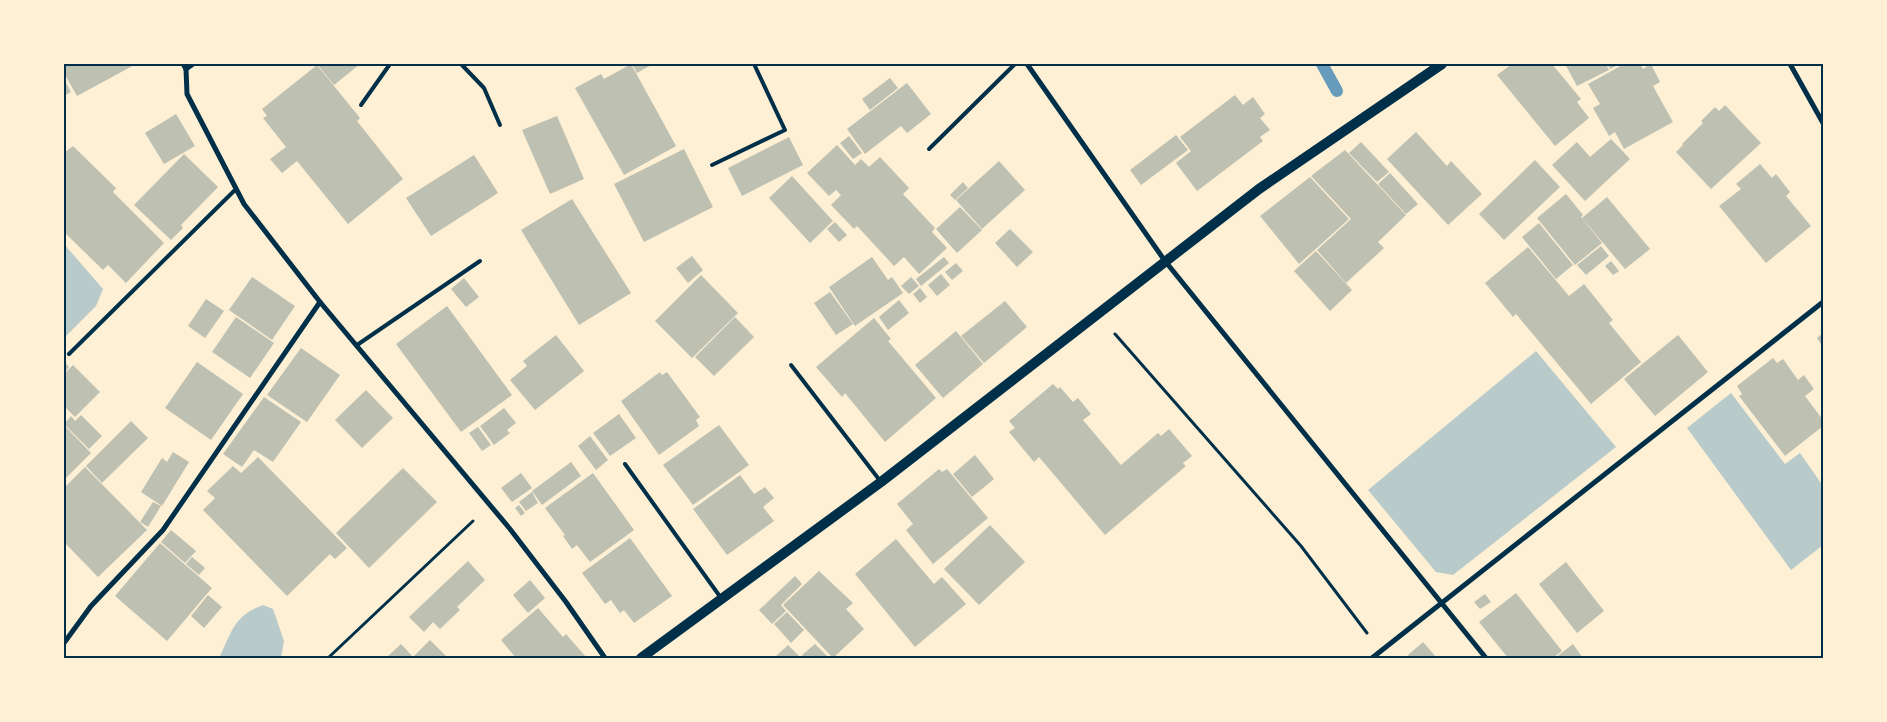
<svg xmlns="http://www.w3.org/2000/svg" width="1887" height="722" font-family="'Exo 2',sans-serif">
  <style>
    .green { fill: #b9caca }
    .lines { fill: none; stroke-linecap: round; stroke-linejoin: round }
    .stream { stroke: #669bbc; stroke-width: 12 }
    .building { fill: #bec0b2 }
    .path { stroke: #003049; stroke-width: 3 }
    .service { stroke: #003049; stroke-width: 4 }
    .minor { stroke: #003049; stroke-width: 5 }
    .secondary { stroke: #003049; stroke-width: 10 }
    .neatline { fill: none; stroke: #003049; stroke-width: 2 }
  </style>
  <rect width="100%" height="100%" fill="#fdf0d5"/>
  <g class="green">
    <path d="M64,244L103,289L96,306L64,338Z"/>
    <path d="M1536,351L1616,447L1453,575L1436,572L1368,490Z"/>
    <path d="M1731,393L1785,464L1800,453L1823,486V545L1791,570L1687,428Z"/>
    <path d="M263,605L273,609L284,641L281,658H219C232,632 233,616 263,605Z"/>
  </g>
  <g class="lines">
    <path class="stream" d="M1322,64L1337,91"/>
  </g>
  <g class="building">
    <path d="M64,64H136L77,96L64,73Z"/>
    <path d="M317,64H360L334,85Z"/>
    <path d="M631,64L676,146L624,175L575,88L601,74L604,79Z"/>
    <path d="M632,64H653L637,73Z"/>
    <path d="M1512,64H1552L1581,99L1577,102L1589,118L1555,146L1497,75Z"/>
    <path d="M1565,64H1606L1609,70L1577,86Z"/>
    <path d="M1607,64H1620L1610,69Z"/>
    <path d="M1624,64H1640L1643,69L1651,64L1660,82L1653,86L1673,122L1624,149L1615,132L1609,136L1593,108L1600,104L1588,84Z"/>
    <path d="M317,65L360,118L357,121L403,179L348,224L297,161L282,173L270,159L286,147L263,118L267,116L262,109Z"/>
    <path d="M890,78L898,88L870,110L862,99Z"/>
    <path d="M64,79L71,92L64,96Z"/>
    <path d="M907,83L931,114L907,133L901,126L865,154L847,129Z"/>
    <path d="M1235,95L1243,105L1253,97L1265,114L1260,118L1270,130L1260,137L1263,141L1197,191L1176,163L1191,151L1180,137Z"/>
    <path d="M1725,105L1761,143L1711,189L1676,152L1683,145L1682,144L1703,123L1701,121L1715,107L1719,111Z"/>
    <path d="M176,114L195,146L164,164L145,133Z"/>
    <path d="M557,116L584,179L550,194L522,130Z"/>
    <path d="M1416,132L1447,166L1451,161L1482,194L1448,225L1387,159Z"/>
    <path d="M1176,135L1188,150L1141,185L1130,170Z"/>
    <path d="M849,136L862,153L853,159L840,143Z"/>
    <path d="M789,137L803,165L742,196L728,168Z"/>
    <path d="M1611,139L1630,159L1585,201L1552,165L1577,142L1590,157Z"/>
    <path d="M1361,142L1389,172L1377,182L1349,153Z"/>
    <path d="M837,145L855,165L861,159L869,167L880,157L909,188L903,194L935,228L932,232L947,248L919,274L904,257L894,266L857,226L854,229L831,205L841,195L836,190L829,196L807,173Z"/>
    <path d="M73,146L116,188L113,192L164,243L126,283L108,265L103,270L64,232V153Z"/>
    <path d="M684,149L713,207L644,242L614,184Z"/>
    <path d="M1345,150L1406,215L1378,242L1384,248L1346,283L1317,250L1351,219L1311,176Z"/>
    <path d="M184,154L218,187L181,225L183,228L171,240L134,205Z"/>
    <path d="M474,155L498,193L431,236L406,198Z"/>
    <path d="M1535,160L1560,187L1504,240L1479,214Z"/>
    <path d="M999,161L1025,190L982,229L956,200Z"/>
    <path d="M1760,164L1772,178L1776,174L1790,192L1786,196L1811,226L1766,263L1719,206L1741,189L1736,184Z"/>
    <path d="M1390,173L1418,204L1406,214L1378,184Z"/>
    <path d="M792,176L833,221L810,243L769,198Z"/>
    <path d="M1310,177L1349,219L1299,264L1260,216Z"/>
    <path d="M963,182L968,188L955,200L950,195Z"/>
    <path d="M1566,194L1583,215L1581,217L1602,243L1575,265L1537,218Z"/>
    <path d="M1607,197L1650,249L1625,269L1582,218Z"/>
    <path d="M572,199L631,293L579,325L521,230Z"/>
    <path d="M960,207L982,230L957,253L936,229Z"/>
    <path d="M835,222L847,235L839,242L827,229Z"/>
    <path d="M1539,223L1573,265L1556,279L1522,237Z"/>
    <path d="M1010,229L1033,252L1017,267L995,243Z"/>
    <path d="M1601,246L1609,256L1586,275L1577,265Z"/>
    <path d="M1528,247L1569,296L1584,284L1613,320L1609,323L1641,362L1591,404L1516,314L1513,317L1485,283Z"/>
    <path d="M1316,251L1352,290L1330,311L1294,271Z"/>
    <path d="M692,256L703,270L688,283L676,268Z"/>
    <path d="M872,257L888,280L892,277L903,293L855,326L829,287Z"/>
    <path d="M944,257L949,263L921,286L916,279Z"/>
    <path d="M1611,261L1619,271L1613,275L1605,266Z"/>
    <path d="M956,263L963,271L952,280L945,272Z"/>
    <path d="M941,274L950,285L937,296L928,285Z"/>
    <path d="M701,275L738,313L692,358L655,321Z"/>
    <path d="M252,277L295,306L272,340L229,310Z"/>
    <path d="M911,277L919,286L909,294L901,286Z"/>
    <path d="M464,278L479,297L466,307L451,289Z"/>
    <path d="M920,288L927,297L920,303L913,294Z"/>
    <path d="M830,292L853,324L836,335L814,303Z"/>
    <path d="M206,299L224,311L205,338L188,326Z"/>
    <path d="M899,300L909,313L888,330L879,317Z"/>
    <path d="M1005,301L1027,327L984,363L961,336Z"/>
    <path d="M447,306L512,395L461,432L396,344Z"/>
    <path d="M236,317L274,343L250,378L212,352Z"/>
    <path d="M735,317L754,337L714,376L695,357Z"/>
    <path d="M874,318L891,339L888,341L936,398L885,442L845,393L842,397L816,367Z"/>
    <path d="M956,331L983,364L943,398L915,365Z"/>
    <path d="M1823,333V347L1817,338Z"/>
    <path d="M556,335L584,371L535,410L510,380L527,366L523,361Z"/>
    <path d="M1678,335L1708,372L1655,416L1624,379Z"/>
    <path d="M301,348L340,375L307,422L267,395Z"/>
    <path d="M1773,358L1777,363L1783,359L1798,380L1804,375L1814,389L1805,396L1823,420V426L1785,456L1739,396L1742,394L1737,386Z"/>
    <path d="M64,361L69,367L64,373Z"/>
    <path d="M197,362L243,394L211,440L165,408Z"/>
    <path d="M73,365L100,392L75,417L64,406V374Z"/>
    <path d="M660,372L662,375L667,372L700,417L696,420L699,426L659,455L621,401Z"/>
    <path d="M1053,384L1058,389L1060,387L1073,402L1078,398L1091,414L1083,420L1121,465L1158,433L1161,436L1169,429L1192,456L1183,463L1186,466L1105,535L1039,457L1034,462L1009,432L1015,428L1009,421Z"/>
    <path d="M366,390L393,418L362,448L335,420Z"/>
    <path d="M264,397L301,422L273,462L254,450L242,467L223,454Z"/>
    <path d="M504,408L516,423L507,430L510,433L494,445L480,426Z"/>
    <path d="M619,414L636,438L610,456L593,433Z"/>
    <path d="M81,415L102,436L89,449L64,424L71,416L75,421Z"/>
    <path d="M131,421L148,438L102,483L86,466Z"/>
    <path d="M64,425L91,453L64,480Z"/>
    <path d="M719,425L749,465L693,505L663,465Z"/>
    <path d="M478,427L491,445L482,451L469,433Z"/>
    <path d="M590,436L608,460L596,470L578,446Z"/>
    <path d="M173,452L189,462L162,506L141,492L162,458L167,462Z"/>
    <path d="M975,455L994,479L972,497L953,474Z"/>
    <path d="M258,457L347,548L335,559L330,554L287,596L203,510L215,498L207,491L233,466L241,473Z"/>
    <path d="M571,462L581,476L542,505L532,491Z"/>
    <path d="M85,467L147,530L98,577L64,542V488Z"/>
    <path d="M403,468L437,502L369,568L336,533Z"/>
    <path d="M939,469L942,472L947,469L988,518L933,564L906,530L913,524L897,504Z"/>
    <path d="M521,473L532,488L512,502L501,488Z"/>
    <path d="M593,473L634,530L590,562L577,545L572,549L563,536L565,535L545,508Z"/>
    <path d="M740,475L754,494L765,487L774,498L763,507L774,521L727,555L693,509Z"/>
    <path d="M532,492L538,503L526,511L519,502Z"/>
    <path d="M153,502L161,506L148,527L140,522Z"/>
    <path d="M519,505L525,513L521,516L515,508Z"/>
    <path d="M990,525L1025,562L979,605L944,569Z"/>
    <path d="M171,530L196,551L185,563L161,542Z"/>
    <path d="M630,538L672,596L634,623L624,610L620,613L611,600L605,604L582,573Z"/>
    <path d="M896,539L934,584L942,577L966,604L915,647L855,574Z"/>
    <path d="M160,543L212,588L167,641L115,596Z"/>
    <path d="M192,557L205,568L199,575L186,564Z"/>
    <path d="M468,561L485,580L457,607L460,610L440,629L433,622L424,632L409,617Z"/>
    <path d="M1566,562L1604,611L1577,633L1539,584Z"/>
    <path d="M819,571L853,603L846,609L864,629L833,658L783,605Z"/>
    <path d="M795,576L802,584L781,605L786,611L772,624L759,610Z"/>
    <path d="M530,580L545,598L528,613L513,595Z"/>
    <path d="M1516,593L1562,651L1553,658H1508L1479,622Z"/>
    <path d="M1485,594L1491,602L1480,609L1474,602Z"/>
    <path d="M208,595L222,607L204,628L191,616Z"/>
    <path d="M538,608L563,637L566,634L586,657L516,658L501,640Z"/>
    <path d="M787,612L804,630L791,643L774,624Z"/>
    <path d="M430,640L448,658H386L401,644L413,657Z"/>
    <path d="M1423,642L1437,658H1410L1408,655Z"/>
    <path d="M815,644L829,658H805L802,655Z"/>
    <path d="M1573,644L1583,658H1555Z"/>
    <path d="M788,645L801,658H774Z"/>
  </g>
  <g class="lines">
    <g class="path">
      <path d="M1115,334L1301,546L1367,633"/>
      <path d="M328,658L473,521"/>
    </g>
    <g class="service">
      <path d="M461,64L484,88L500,125"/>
      <path d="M361,105L390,64"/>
      <path d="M929,149L1015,64"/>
      <path d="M712,165L785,130L754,64"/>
      <path d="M357,345L480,261"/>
      <path d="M69,354L236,189"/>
      <path d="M791,365L881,482"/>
      <path d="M625,464L721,598"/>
    </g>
    <g class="minor">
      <path d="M183,64L186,69L187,94L244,204L320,302L510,529L566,602L605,658"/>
      <path d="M1027,64L1165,261L1486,658"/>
      <path d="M1790,64L1823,123"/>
      <path d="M186,69L193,64"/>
      <path d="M64,643L91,606L163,530L320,302"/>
      <path d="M1372,658L1823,302"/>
    </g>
    <path class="secondary" d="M641,658L881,482L1259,189L1442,64"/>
  </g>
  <rect width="1887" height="722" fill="none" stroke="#fdf0d5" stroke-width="130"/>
  <rect x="65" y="65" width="1757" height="592" class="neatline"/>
</svg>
